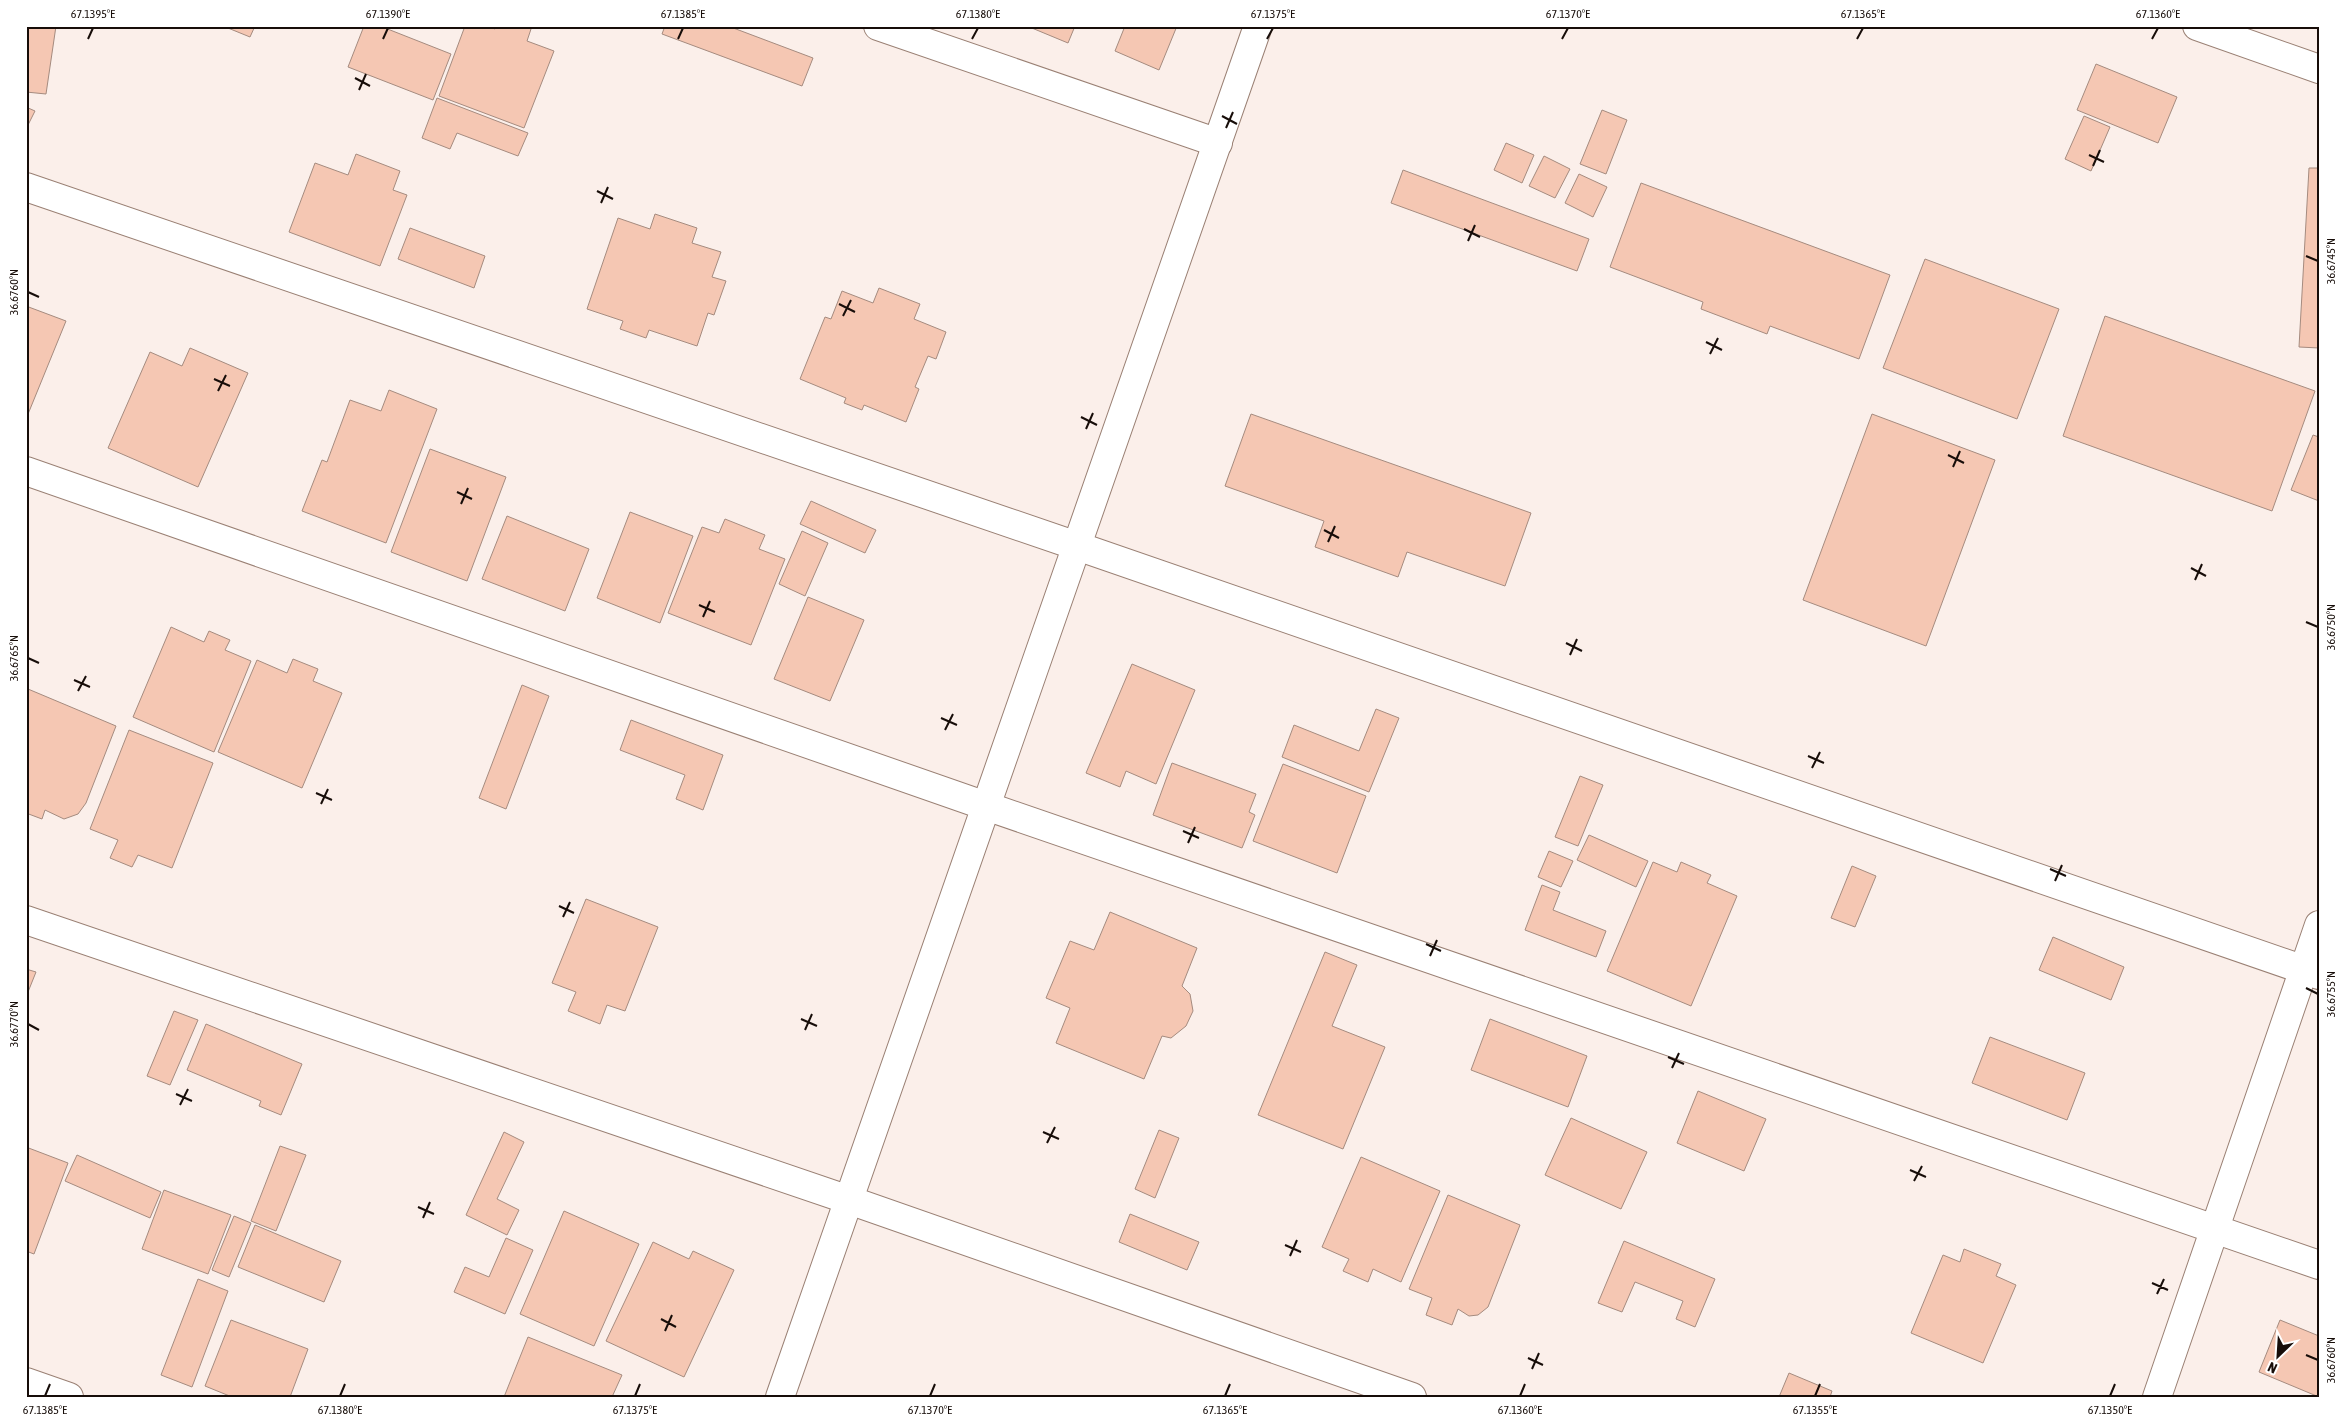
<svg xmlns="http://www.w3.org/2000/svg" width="2345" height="1423" font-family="'Asap Condensed',sans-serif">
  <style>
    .building { fill: #f5c7b3; stroke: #a58b7f }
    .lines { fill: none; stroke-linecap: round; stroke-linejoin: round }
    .street-casing { stroke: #9a8074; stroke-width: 30 }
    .street { stroke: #fff; stroke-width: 28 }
    .ticks { fill: none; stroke: #170d09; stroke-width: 2 }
    .neatline { fill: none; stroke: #170d09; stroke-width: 2 }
    .ticks-label { font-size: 12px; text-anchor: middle; fill: #170d09 }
  </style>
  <rect width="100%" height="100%" fill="#fbefea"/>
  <g class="building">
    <path d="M26,26H56L46,94L26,92Z"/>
    <path d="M223,26H255L250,37Z"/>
    <path d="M364,26H380L451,54L433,100L348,67Z"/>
    <path d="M465,26H488L495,29L496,26H522L531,29L527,41L554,51L524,128L439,96Z"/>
    <path d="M665,26H728L813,58L802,86L662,34Z"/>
    <path d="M1027,26H1075L1068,43Z"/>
    <path d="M1125,26H1177L1159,70L1115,51Z"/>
    <path d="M2096,64L2177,97L2158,143L2077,110Z"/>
    <path d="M437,98L528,133L518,156L457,133L450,149L422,138Z"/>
    <path d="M26,107L35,111L26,129Z"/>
    <path d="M1602,110L1627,120L1606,174L1580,164Z"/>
    <path d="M2084,116L2110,127L2091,171L2065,159Z"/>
    <path d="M1506,143L1534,155L1522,183L1494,170Z"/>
    <path d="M356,154L400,171L393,190L407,195L380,266L289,232L315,163L348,175Z"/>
    <path d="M1544,156L1570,169L1555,198L1529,186Z"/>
    <path d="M2309,168H2319V348L2299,347Z"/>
    <path d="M1403,170L1589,239L1577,271L1391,203Z"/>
    <path d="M1579,174L1607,187L1593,217L1565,203Z"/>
    <path d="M1641,183L1890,275L1859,359L1770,326L1767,334L1701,309L1703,302L1610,267Z"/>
    <path d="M655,214L697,228L692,243L721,252L712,277L726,281L714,315L708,313L697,346L649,330L646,338L620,329L623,321L587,309L618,218L650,229Z"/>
    <path d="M410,228L485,256L474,288L398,259Z"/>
    <path d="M1925,259L2059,309L2017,419L1883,368Z"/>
    <path d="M879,288L920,304L914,319L946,332L936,359L928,356L915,387L919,389L906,422L864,405L862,410L844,403L846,398L800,379L825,317L831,319L842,291L873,303Z"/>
    <path d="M26,306L66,321L26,419Z"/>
    <path d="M2105,316L2315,391L2272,511L2063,436Z"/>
    <path d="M190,348L248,373L198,487L108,448L150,352L182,366Z"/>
    <path d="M389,390L437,409L386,543L302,511L322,460L327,462L350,400L381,411Z"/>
    <path d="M1251,414L1531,513L1505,586L1407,552L1398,577L1315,547L1324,521L1225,486Z"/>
    <path d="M1872,414L1995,460L1926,646L1803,600Z"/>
    <path d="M2313,435L2319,437V501L2291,490Z"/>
    <path d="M430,449L506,477L467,581L391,552Z"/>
    <path d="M811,501L876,530L865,553L800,524Z"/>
    <path d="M630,512L693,536L660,623L597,598Z"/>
    <path d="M507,516L589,549L565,611L482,579Z"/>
    <path d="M725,519L765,535L759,549L785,559L751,645L668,613L702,527L719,533Z"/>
    <path d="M802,531L828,543L805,596L779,584Z"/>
    <path d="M808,597L864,620L830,701L774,679Z"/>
    <path d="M171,627L204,642L209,631L230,640L225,650L251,661L214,752L133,717Z"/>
    <path d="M293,659L318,669L313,681L342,693L302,788L218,752L257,660L287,673Z"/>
    <path d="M1132,664L1195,690L1156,784L1126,771L1120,787L1086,773Z"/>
    <path d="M522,685L549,696L506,809L479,798Z"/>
    <path d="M28,689L116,726L86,803L78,814L64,819L45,810L42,819L26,813V694Z"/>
    <path d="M1376,709L1399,718L1369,792L1282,757L1294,725L1359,751Z"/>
    <path d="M631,720L723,755L703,810L676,799L685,775L620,750Z"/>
    <path d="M129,730L213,763L172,868L138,855L132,867L110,858L118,840L90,829Z"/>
    <path d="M1172,763L1256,794L1249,812L1255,815L1242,848L1153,815Z"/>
    <path d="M1283,764L1366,796L1337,873L1253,841Z"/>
    <path d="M1580,776L1603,785L1578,846L1555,837Z"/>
    <path d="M1589,835L1648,861L1636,887L1577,860Z"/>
    <path d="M1549,851L1573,861L1561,887L1538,877Z"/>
    <path d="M1653,862L1677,872L1681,862L1711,875L1707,883L1737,896L1691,1006L1607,971Z"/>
    <path d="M1852,866L1876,876L1855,927L1831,918Z"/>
    <path d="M1542,885L1560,892L1553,910L1606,931L1596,957L1525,930Z"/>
    <path d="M586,899L658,927L625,1011L607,1005L600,1024L568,1011L576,992L552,983Z"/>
    <path d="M1110,912L1197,948L1182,986L1190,994L1193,1011L1186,1026L1171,1038L1162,1036L1144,1079L1056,1043L1070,1008L1046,998L1070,941L1094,950Z"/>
    <path d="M2053,937L2124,967L2111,1000L2039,970Z"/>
    <path d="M1325,952L1357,965L1332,1026L1385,1047L1343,1149L1258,1115Z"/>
    <path d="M26,969L36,972L26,997Z"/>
    <path d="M174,1011L198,1020L170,1085L147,1076Z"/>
    <path d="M1490,1019L1587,1056L1568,1107L1471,1070Z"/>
    <path d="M206,1024L302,1064L281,1115L259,1106L261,1101L187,1070Z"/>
    <path d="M1990,1037L2085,1073L2067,1120L1972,1083Z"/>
    <path d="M1698,1091L1766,1119L1744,1171L1677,1143Z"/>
    <path d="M1571,1118L1647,1152L1621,1209L1545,1175Z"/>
    <path d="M1159,1130L1179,1138L1155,1198L1135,1189Z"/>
    <path d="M504,1132L524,1142L497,1199L519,1210L507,1235L466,1215Z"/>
    <path d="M280,1146L306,1155L276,1231L251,1221Z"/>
    <path d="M26,1147L68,1163L34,1254L26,1251Z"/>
    <path d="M77,1155L161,1192L150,1218L65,1181Z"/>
    <path d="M1361,1157L1440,1191L1401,1282L1373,1269L1368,1282L1343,1271L1349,1259L1322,1247Z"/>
    <path d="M164,1190L231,1215L208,1274L142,1249Z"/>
    <path d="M1448,1195L1520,1225L1488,1307L1478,1315L1469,1316L1458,1309L1452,1325L1426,1315L1432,1298L1409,1289Z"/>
    <path d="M564,1211L639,1244L594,1346L520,1314Z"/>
    <path d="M1130,1214L1199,1242L1187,1270L1119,1242Z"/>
    <path d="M234,1216L251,1223L229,1277L212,1270Z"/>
    <path d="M255,1225L341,1261L324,1302L238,1267Z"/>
    <path d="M506,1238L533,1250L505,1314L454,1292L465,1267L489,1277Z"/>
    <path d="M1624,1241L1715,1279L1695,1327L1676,1319L1683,1301L1635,1282L1622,1312L1598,1303Z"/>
    <path d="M653,1242L689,1259L693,1251L734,1270L684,1377L606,1341Z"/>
    <path d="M1964,1249L2001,1264L1996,1276L2016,1285L1983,1363L1911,1333L1943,1255L1960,1262Z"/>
    <path d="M198,1279L228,1291L192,1387L161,1375Z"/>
    <path d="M231,1320L308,1349L290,1397H232L205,1386Z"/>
    <path d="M2280,1320L2319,1336V1397L2259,1372Z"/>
    <path d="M528,1337L622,1375L612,1397H504Z"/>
    <path d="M1789,1373L1832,1391L1830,1397H1779Z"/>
  </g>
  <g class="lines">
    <defs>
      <g id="street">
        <path d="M878,26L1218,143"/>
        <path d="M2197,26L2319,69"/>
        <path d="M26,187L1077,546L2319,975"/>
        <path d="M26,471L986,806L2319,1265"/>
        <path d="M26,920L849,1200L1412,1397"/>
        <path d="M26,1382L69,1397"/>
        <path d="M780,1397L1258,26"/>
        <path d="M2157,1397L2319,925"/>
      </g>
    </defs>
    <use href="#street" class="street-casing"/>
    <use href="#street" class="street"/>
  </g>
  <path class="ticks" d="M88,39L93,28M383,39L388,28M678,39L683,28M972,39L978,28M1267,39L1273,28M1562,39L1568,28M1857,39L1863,28M2152,39L2158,28M355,78L370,86M359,90L366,74M1222,116L1237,124M1226,128L1233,112M2089,155L2104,162M2093,166L2100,150M597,191L613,199M601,203L608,187M1464,229L1480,237M1468,241L1475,225M2306,256L2318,261M28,292L39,297M839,304L855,312M843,316L851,300M1706,342L1722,350M1710,354L1718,338M214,379L230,386M218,391L226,375M1081,417L1097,425M1086,429L1093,413M1948,455L1964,463M1953,467L1960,451M457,492L472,499M461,504L468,488M1324,530L1339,538M1328,542L1335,526M2191,568L2206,576M2195,580L2202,564M699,605L715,612M703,617L710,601M2306,622L2318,627M1566,643L1582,651M1570,655L1577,639M28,658L39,663M74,680L90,687M78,691L86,676M941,718L957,725M945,730L953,714M1808,756L1824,763M1812,768L1820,752M316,793L332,800M321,804L328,789M1183,831L1199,838M1188,843L1195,827M2050,869L2066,876M2055,881L2062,865M559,906L574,913M563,917L570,902M1426,944L1441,951M1430,956L1437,940M2306,988L2318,994M801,1019L817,1026M28,1024L39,1030M805,1030L812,1014M1668,1057L1684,1064M1672,1068L1679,1053M176,1094L192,1101M180,1105L188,1089M1043,1132L1059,1139M1047,1143L1055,1127M1910,1170L1926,1177M1914,1181L1922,1166M418,1207L434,1214M423,1218L430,1202M1285,1245L1301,1252M1290,1256L1297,1240M2152,1283L2168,1290M2157,1294L2164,1279M661,1319L676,1327M665,1331L672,1315M2306,1355L2318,1360M1528,1358L1543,1365M1532,1369L1539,1353M45,1396L50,1384M340,1396L345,1384M635,1396L640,1384M930,1396L935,1384M1225,1396L1230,1384M1520,1396L1525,1384M1815,1396L1820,1384M2110,1396L2115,1384"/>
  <rect width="2345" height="1423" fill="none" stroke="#ffffff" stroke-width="55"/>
  <g transform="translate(2278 1356) rotate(205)" stroke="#ffffff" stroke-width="4" paint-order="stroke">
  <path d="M0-4L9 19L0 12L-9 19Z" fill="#170d09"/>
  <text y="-8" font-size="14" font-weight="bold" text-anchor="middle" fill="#170d09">N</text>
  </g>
  <rect x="28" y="28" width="2290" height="1368" class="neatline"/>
  <g class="ticks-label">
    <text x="93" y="18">67.1395°E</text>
    <text x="388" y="18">67.1390°E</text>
    <text x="683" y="18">67.1385°E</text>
    <text x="978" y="18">67.1380°E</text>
    <text x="1273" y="18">67.1375°E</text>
    <text x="1568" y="18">67.1370°E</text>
    <text x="1863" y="18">67.1365°E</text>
    <text x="2158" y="18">67.1360°E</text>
    <text transform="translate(2331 261) rotate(-90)" y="4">36.6745°N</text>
    <text transform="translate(14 292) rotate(-90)" y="4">36.6760°N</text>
    <text transform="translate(2331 627) rotate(-90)" y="4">36.6750°N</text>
    <text transform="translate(14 658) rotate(-90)" y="4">36.6765°N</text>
    <text transform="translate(2331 994) rotate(-90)" y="4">36.6755°N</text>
    <text transform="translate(14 1024) rotate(-90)" y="4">36.6770°N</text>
    <text transform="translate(2331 1360) rotate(-90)" y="4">36.6760°N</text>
    <text x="45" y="1414">67.1385°E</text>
    <text x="340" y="1414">67.1380°E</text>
    <text x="635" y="1414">67.1375°E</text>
    <text x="930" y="1414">67.1370°E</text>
    <text x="1225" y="1414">67.1365°E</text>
    <text x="1520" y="1414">67.1360°E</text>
    <text x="1815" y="1414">67.1355°E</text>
    <text x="2110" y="1414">67.1350°E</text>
  </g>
</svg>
